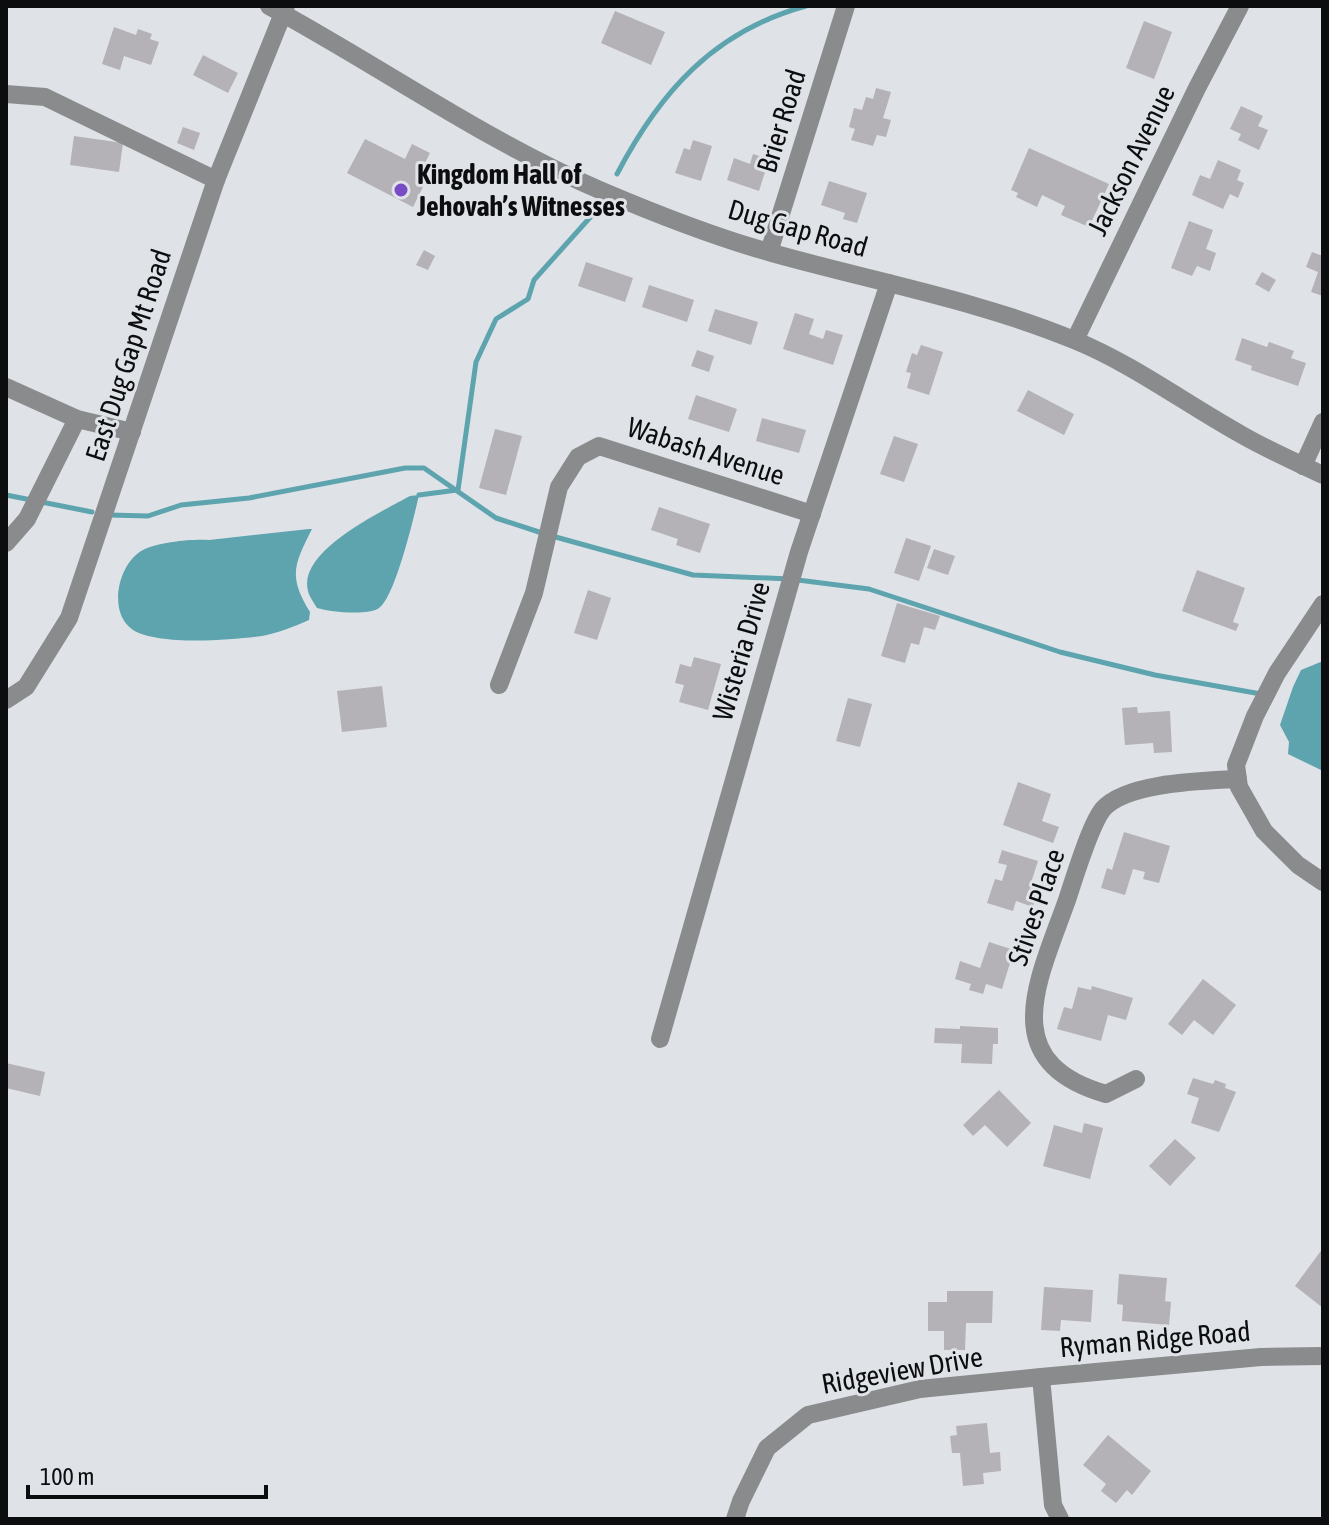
<svg xmlns="http://www.w3.org/2000/svg" width="1329" height="1525" font-family="'Asap Condensed',sans-serif">
  <style>
    .water { fill: #5da4af }
    .lines { fill: none; stroke-linecap: round; stroke-linejoin: round }
    .stream { stroke: #5da4af; stroke-width: 5 }
    .building { fill: #b4b2b7 }
    .minor { stroke: #898b8c; stroke-width: 18 }
    .poi-dot { fill: #774cc5; stroke: #dfe2e7; stroke-width: 3 }
    .labels { text-anchor: middle; stroke-width: 6; stroke-linejoin: round; paint-order: stroke }
    .street-label { font-size: 28px; fill: #0c0d0f; stroke: #dfe2e7 }
    .poi-label { font-size: 28px; font-weight: bold; fill: #0c0d0f; stroke: #dfe2e7; text-anchor: start }
  </style>
  <rect width="100%" height="100%" fill="#dfe2e7"/>
  <g class="water">
    <path d="M419,495C414,517 395,597 379,608C368,616 330,612 317,608C314,603 309,596 308,591C297,551 383,511 410,496Z"/>
    <path d="M309,529H312C294,565 288,576 310,612L309,620C294,627 277,633 262,636C231,640 159,646 133,630C107,613 118,563 143,550C158,542 192,539 209,540Z"/>
    <path d="M1323,661V771L1288,754L1289,742L1280,725L1293,687L1301,670Z"/>
  </g>
  <g class="lines">
    <g class="stream">
      <path d="M617,174C660,92 714,31 806,6"/>
      <path d="M458,490L476,362L496,319L528,299L534,280L594,213"/>
      <path d="M6,495L92,512"/>
      <path d="M419,495L457,490"/>
      <path d="M109,515L148,516L181,505L249,498L405,468H424L496,518L542,533"/>
      <path d="M552,536L693,575L790,579L869,589L1060,652L1155,675L1261,694"/>
    </g>
  </g>
  <g class="building">
    <path d="M615,11L665,32L651,65L601,43Z"/>
    <path d="M1144,21L1172,32L1154,79L1126,68Z"/>
    <path d="M114,27L136,35L138,29L152,34L150,39L159,42L151,65L124,56L120,70L102,64Z"/>
    <path d="M203,55L238,73L228,93L193,75Z"/>
    <path d="M876,88L891,92L883,118L891,120L886,137L877,135L873,146L851,140L855,129L849,127L854,108L862,110L866,97L873,99Z"/>
    <path d="M1241,106L1263,116L1258,126L1268,130L1259,150L1238,140L1241,134L1230,129Z"/>
    <path d="M183,127L200,133L194,150L177,143Z"/>
    <path d="M74,136L123,143L119,172L70,165Z"/>
    <path d="M365,139L405,159L412,144L430,153L423,167L431,171L413,207L347,173Z"/>
    <path d="M693,140L712,146L701,181L675,173L684,148L690,150Z"/>
    <path d="M1029,148L1109,184L1089,227L1061,215L1065,206L1042,195L1037,207L1016,197L1018,193L1011,190Z"/>
    <path d="M753,154L769,159L759,191L727,180L734,158L750,164Z"/>
    <path d="M1218,160L1241,170L1237,180L1244,183L1238,198L1230,194L1223,209L1192,195L1200,175L1210,179Z"/>
    <path d="M829,181L867,193L857,223L843,219L845,213L821,205Z"/>
    <path d="M1189,221L1213,230L1206,249L1216,253L1210,271L1197,266L1192,276L1171,268Z"/>
    <path d="M424,250L435,256L428,270L416,265Z"/>
    <path d="M1312,252L1323,256V296L1311,292L1318,272L1306,267Z"/>
    <path d="M586,262L633,278L625,302L578,286Z"/>
    <path d="M1262,272L1276,280L1269,292L1255,284Z"/>
    <path d="M649,285L694,300L687,322L642,307Z"/>
    <path d="M715,309L758,322L751,345L708,331Z"/>
    <path d="M795,313L814,319L809,334L823,339L826,330L843,335L833,365L783,349Z"/>
    <path d="M1242,338L1267,347L1269,342L1294,351L1291,358L1306,363L1298,386L1251,370L1252,366L1235,360Z"/>
    <path d="M921,345L943,352L929,395L907,388L911,373L906,372L912,353L917,355Z"/>
    <path d="M697,350L714,356L709,372L691,366Z"/>
    <path d="M1028,390L1074,414L1064,435L1017,411Z"/>
    <path d="M696,395L737,409L729,432L688,419Z"/>
    <path d="M762,418L806,430L799,453L756,441Z"/>
    <path d="M495,429L522,436L506,495L479,488Z"/>
    <path d="M894,436L918,444L904,482L880,474Z"/>
    <path d="M659,507L710,524L700,553L676,545L678,539L651,530Z"/>
    <path d="M906,538L931,546L919,581L894,573Z"/>
    <path d="M934,549L955,556L948,575L927,568Z"/>
    <path d="M1197,570L1245,588L1233,622L1239,624L1236,631L1182,611Z"/>
    <path d="M588,590L611,598L597,640L574,633Z"/>
    <path d="M897,603L940,616L935,630L924,627L919,645L911,643L905,663L881,656Z"/>
    <path d="M694,657L721,664L708,710L679,702L684,685L675,683L680,664L691,667Z"/>
    <path d="M382,686L387,727L342,732L337,691Z"/>
    <path d="M848,698L872,704L860,747L836,741Z"/>
    <path d="M1137,707L1138,713L1170,711L1172,752L1154,753L1153,743L1125,745L1122,708Z"/>
    <path d="M1018,782L1051,794L1042,821L1059,827L1053,843L1003,825Z"/>
    <path d="M1124,832L1170,846L1159,883L1143,879L1145,872L1133,869L1125,895L1101,888L1107,868L1112,870Z"/>
    <path d="M1002,850L1038,861L1030,886L1039,889L1033,907L1016,901L1013,911L987,903L995,879L1002,881L1007,865L998,863Z"/>
    <path d="M989,942L1014,950L1002,989L986,984L983,994L969,990L971,984L955,979L960,961L980,968Z"/>
    <path d="M1203,979L1236,1005L1213,1035L1194,1020L1182,1035L1168,1024Z"/>
    <path d="M1092,986L1133,998L1126,1020L1108,1015L1101,1041L1057,1029L1064,1007L1072,1009L1078,987L1091,990Z"/>
    <path d="M960,1026L998,1028V1044H993L992,1064L961,1063L962,1044L934,1043L935,1028L960,1029Z"/>
    <path d="M6,1063L45,1072L40,1096L6,1088Z"/>
    <path d="M1193,1078L1213,1084L1215,1080L1226,1084L1225,1088L1236,1092L1219,1132L1191,1123L1199,1098L1187,1094Z"/>
    <path d="M999,1090L1031,1123L1007,1147L985,1125L973,1136L963,1125Z"/>
    <path d="M1084,1123L1103,1128L1090,1179L1043,1166L1054,1125L1082,1133Z"/>
    <path d="M1175,1139L1196,1158L1170,1186L1149,1166Z"/>
    <path d="M1323,1248V1308L1295,1286Z"/>
    <path d="M1119,1274L1167,1278L1165,1301L1171,1302L1169,1325L1122,1321L1123,1305L1117,1304Z"/>
    <path d="M1044,1287L1093,1290L1091,1322L1061,1320L1060,1331L1041,1330Z"/>
    <path d="M947,1291H993L992,1323H966L965,1350H944V1331H928V1302H947Z"/>
    <path d="M987,1423L990,1453L1000,1452L1001,1471L983,1473L984,1484L963,1486L960,1453H952L950,1436L957,1435L956,1426Z"/>
    <path d="M1108,1435L1151,1471L1132,1495L1127,1490L1116,1503L1101,1491L1106,1484L1083,1465Z"/>
  </g>
  <g class="lines">
    <g class="minor">
      <path d="M269,6C380,66 485,141 602,191C656,214 714,237 772,253C872,281 977,300 1074,340C1133,364 1186,404 1242,435C1268,450 1296,462 1323,475"/>
      <path d="M6,94L45,97L216,180"/>
      <path d="M769,252L846,6"/>
      <path d="M1075,340L1197,88L1240,6"/>
      <path d="M6,387L77,419L132,432"/>
      <path d="M1303,466L1323,422"/>
      <path d="M6,543L27,519L77,419"/>
      <path d="M1323,604L1277,673L1255,716L1236,765L1239,787L1264,831L1298,865L1323,882"/>
      <path d="M499,685L534,593L559,487L578,457L599,446L812,514"/>
      <path d="M6,700L26,687L69,618L216,180L286,6"/>
      <path d="M660,1039L799,552L889,283"/>
      <path d="M1136,1079L1106,1094C994,1062 1039,979 1067,900C1074,879 1090,825 1103,809C1127,782 1203,781 1238,779"/>
      <path d="M735,1519L741,1501L767,1448L808,1415L920,1389L1041,1377"/>
      <path d="M1060,1519L1053,1505L1041,1377L1261,1357L1323,1356"/>
    </g>
  </g>
  <circle class="poi-dot" cx="401" cy="190" r="8"/>
  <g class="labels">
    <g class="street-label">
      <text transform="translate(781 121) rotate(-73)" y="10">Brier Road</text>
      <text transform="translate(1131 160) rotate(-64)" y="10">Jackson Avenue</text>
      <text transform="translate(798 228) rotate(16)" y="10">Dug Gap Road</text>
      <text transform="translate(128 355) rotate(-72)" y="10">East Dug Gap Mt Road</text>
      <text transform="translate(706 451) rotate(18)" y="10">Wabash Avenue</text>
      <text transform="translate(741 651) rotate(-74)" y="10">Wisteria Drive</text>
      <text transform="translate(1036 907) rotate(-71)" y="10">Stives Place</text>
      <text transform="translate(1155 1339) rotate(-5)" y="10">Ryman Ridge Road</text>
      <text transform="translate(902 1370) rotate(-10)" y="10">Ridgeview Drive</text>
    </g>
    <g class="poi-label">
      <text x="417" y="184">Kingdom Hall of<tspan x="417" dy="32">Jehovah’s Witnesses</tspan></text>
    </g>
  </g>
  <rect width="1329" height="1525" fill="none" stroke="#0c0d0f" stroke-width="16"/>
  <path d="M28 1485v12h238v-12" fill="none" stroke="#0c0d0f" stroke-width="4"/>
  <text x="40" y="1485" font-size="24" fill="#0c0d0f" stroke="#dfe2e7" stroke-width="6" paint-order="stroke">100 m</text>
</svg>
